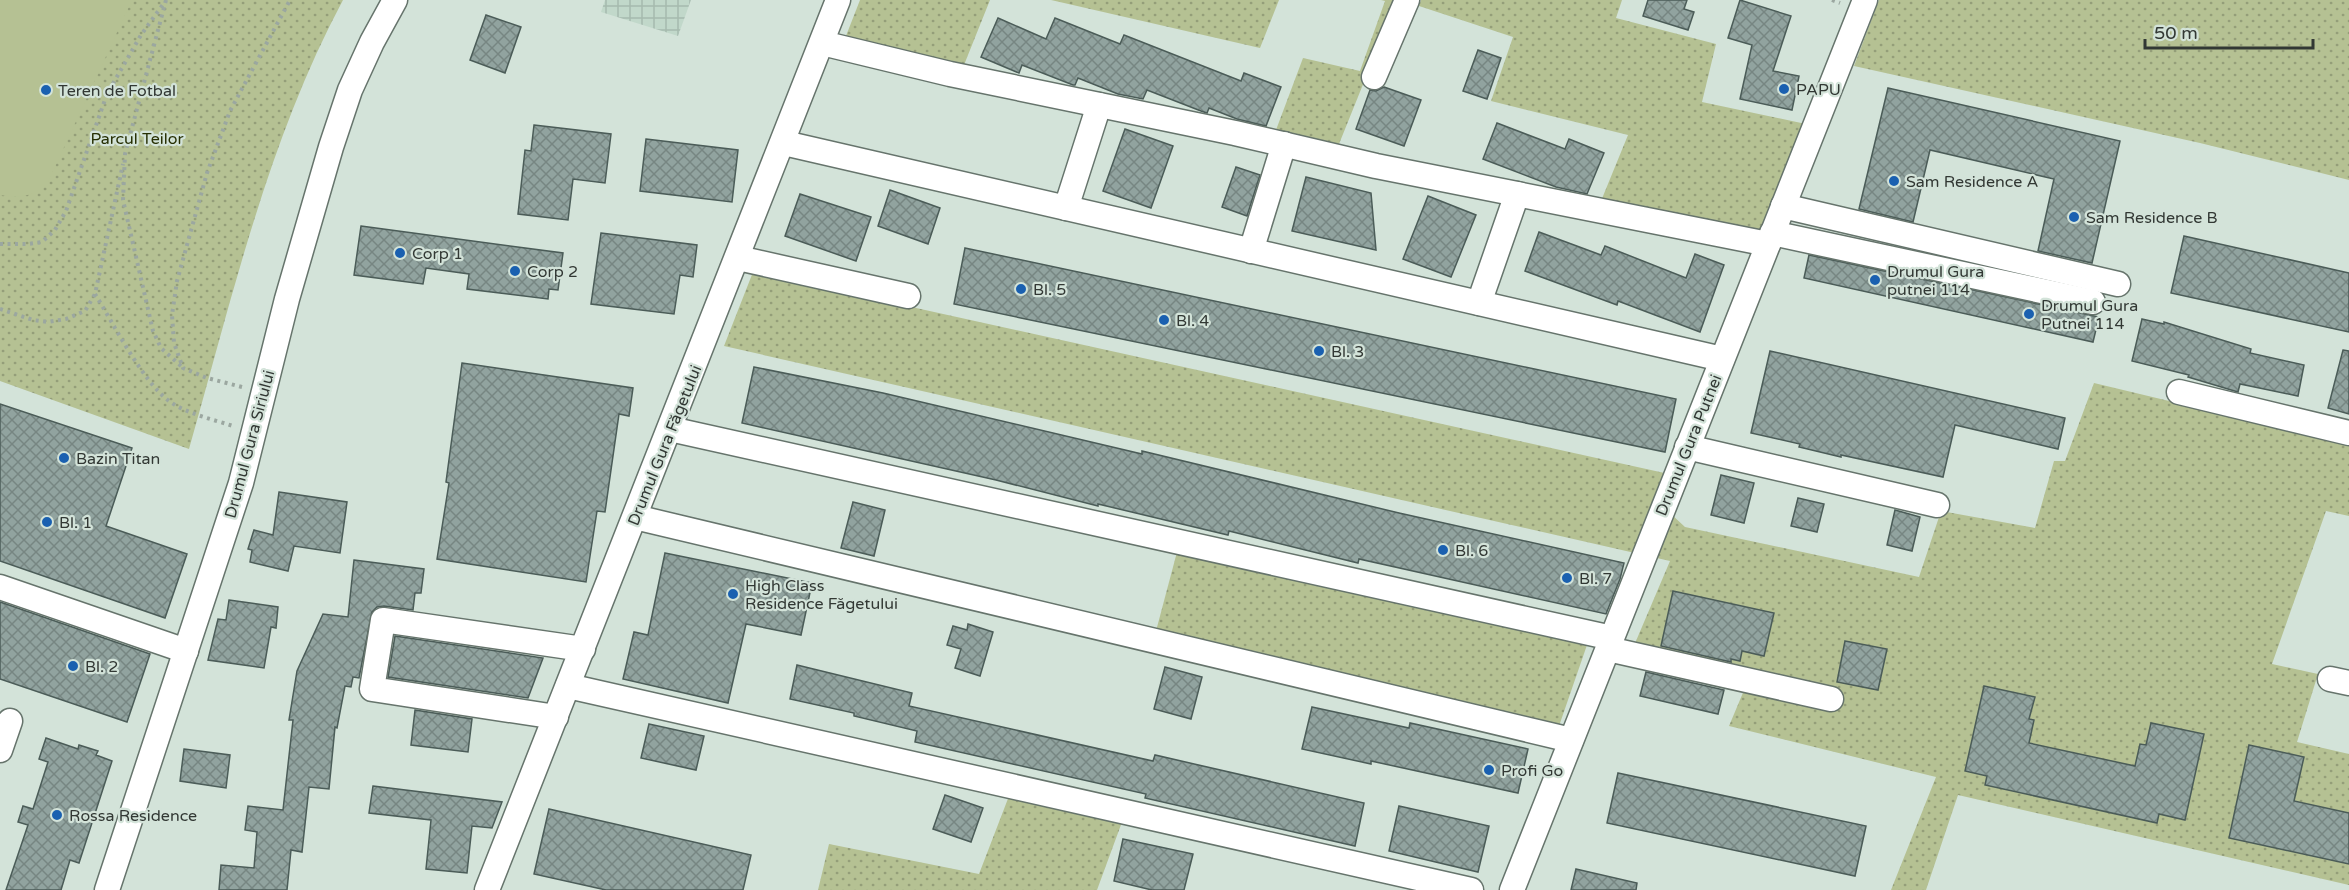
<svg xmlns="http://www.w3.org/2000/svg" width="2349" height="890" font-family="'Varela Round',sans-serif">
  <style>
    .industrial { fill: url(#industrial-grid) }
    .grass { fill: url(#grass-dots) }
    .pitch { fill: #b5c193 }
    .building { fill: url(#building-cross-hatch); stroke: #4b5c58; stroke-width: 1.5 }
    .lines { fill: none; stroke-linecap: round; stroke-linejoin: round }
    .minor-casing { stroke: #66746c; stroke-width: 27 }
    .path { stroke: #9ba7a0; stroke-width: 4; stroke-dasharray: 3 4.5; stroke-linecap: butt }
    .minor { stroke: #fff; stroke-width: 24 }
    .poi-dot { fill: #1a60b0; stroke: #d3e3d9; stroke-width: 2 }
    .labels { text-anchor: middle; stroke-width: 4.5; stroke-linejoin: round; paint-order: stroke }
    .poi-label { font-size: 16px; fill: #323834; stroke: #d3e3d9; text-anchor: start }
    .park-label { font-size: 16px; fill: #262f03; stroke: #d3e3d9 }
    .street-label { font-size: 16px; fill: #323834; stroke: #d3e3d9 }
  </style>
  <defs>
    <pattern id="industrial-grid" width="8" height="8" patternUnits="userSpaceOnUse" patternTransform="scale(1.5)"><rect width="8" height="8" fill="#c1d8ca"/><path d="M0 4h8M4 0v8" fill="none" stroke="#a6baae"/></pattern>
    <pattern id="grass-dots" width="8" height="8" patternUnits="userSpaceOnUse" patternTransform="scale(1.5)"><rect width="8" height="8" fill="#b5c193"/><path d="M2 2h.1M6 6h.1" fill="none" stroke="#949e79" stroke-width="1.8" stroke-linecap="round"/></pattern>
    <pattern id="building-cross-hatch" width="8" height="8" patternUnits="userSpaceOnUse" patternTransform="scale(1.5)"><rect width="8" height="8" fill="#91a39f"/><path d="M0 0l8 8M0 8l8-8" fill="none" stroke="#778682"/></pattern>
  </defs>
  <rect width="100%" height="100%" fill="#d3e3d9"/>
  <path class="industrial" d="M605,0H691L678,36L601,12Z"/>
  <g class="grass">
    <path d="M0,0H343C268,140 232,298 189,449L0,381Z"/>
    <path d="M860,0H990L964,65L844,41Z"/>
    <path d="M1051,0H1279L1260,48Z"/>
    <path d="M1381,0H1397L1339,144L1276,130L1303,58L1360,71L1385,1Z"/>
    <path d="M1421,0H1622L1616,18L1716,44L1702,102L1806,124L1758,237L1601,201L1628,135L1491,101L1513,37L1419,6Z"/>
    <path d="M1879,0H2349V180L2200,143L1854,66Z"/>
    <path d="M753,272L1669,474L1656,500L1685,527L1919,577L1941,511L2035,528L2054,461H2065L2094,383L2349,444V516L2326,511L2272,664L2318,674L2297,742L2349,754V885L1958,795L1926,890H1891L1936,777L1729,726L1750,676L1633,648L1670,561L724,346Z"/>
    <path d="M1177,552L1587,645L1559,726L1156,631Z"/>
    <path d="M1009,796L1122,822L1097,890H818L829,844L979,874Z"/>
  </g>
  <path class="pitch" d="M0,0H132L48,182C34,197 20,198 0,195Z"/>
  <g class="building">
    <path d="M1648,0H1687L1684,9L1694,12L1688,30L1643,16Z"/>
    <path d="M1740,0L1791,16L1773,71L1799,76L1792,110L1740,99L1752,45L1728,38Z"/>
    <path d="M486,15L521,27L505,73L470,60Z"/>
    <path d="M998,18L1046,39L1055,18L1120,44L1124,35L1241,81L1244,73L1281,87L1266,126L1237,119L1209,108L1207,113L1201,111L1147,90L1143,99L1118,94L1078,78L1075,85H1073L1022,65L1019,73L981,57Z"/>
    <path d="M1478,50L1501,58L1487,99L1463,91Z"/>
    <path d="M1384,87L1421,100L1404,146L1356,129L1370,90L1376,91Z"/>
    <path d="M1888,88L2120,141L2092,263L2038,251L2054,179L1930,150L1913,222L1859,209Z"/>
    <path d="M1497,123L1565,149L1569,139L1604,153L1587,194L1556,187L1483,159Z"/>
    <path d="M534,125L611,134L605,183L573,179L568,220L518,214L525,150L531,151Z"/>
    <path d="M1125,129L1173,146L1151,208L1103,191Z"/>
    <path d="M646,139L738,150L732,202L640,191Z"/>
    <path d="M1236,167L1260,175L1247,216L1222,207Z"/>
    <path d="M1306,177L1371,193L1376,250L1292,231Z"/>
    <path d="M890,190L940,208L928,244L878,226Z"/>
    <path d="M800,194L871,217L856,261L785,236Z"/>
    <path d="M1428,196L1476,215L1451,277L1403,259Z"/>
    <path d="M361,226L563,253L558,290L549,289L548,299L467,289L469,274L426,268L423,284L354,275Z"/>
    <path d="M1539,232L1601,255L1605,246L1686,278L1695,254L1724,265L1700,332L1618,301L1617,305L1525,271Z"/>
    <path d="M601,233L697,245L693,277L680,275L674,314L591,304Z"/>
    <path d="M2184,236L2349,273V332L2171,293Z"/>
    <path d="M965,248L1676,399L1665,452L954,304Z"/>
    <path d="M1809,255L2099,317L2093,342L1804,278Z"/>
    <path d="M2142,319L2164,324V322L2251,349L2250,353L2304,365L2298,396L2240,384L2238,392L2188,377L2189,375L2132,361Z"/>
    <path d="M2343,350L2349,351V414L2328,408Z"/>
    <path d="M1770,351L2065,418L2058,449L1955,425L1943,477L1841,455V457L1799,447L1800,444L1751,433Z"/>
    <path d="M462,363L633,388L629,416L619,414L605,512L597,511L586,582L437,559L449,483L446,482Z"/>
    <path d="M754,367L883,393L1142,454V451L1399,513L1624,563L1620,579L1606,614L1359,559L1358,563L1229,531L1228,535L1098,504V506L996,480L742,423Z"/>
    <path d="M0,404L132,448L106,526L187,554L165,618L0,561Z"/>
    <path d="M1721,475L1754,483L1744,523L1711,515Z"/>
    <path d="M279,492L347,502L340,553L294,546L288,571L250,562L252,550L248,549L254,530L273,535Z"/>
    <path d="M1798,498L1824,504L1817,532L1791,526Z"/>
    <path d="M853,502L885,510L874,556L841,548Z"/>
    <path d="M1895,510L1920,517L1912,551L1887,545Z"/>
    <path d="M665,553L812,583L801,635L746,624L728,703L623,679L634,632L648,635Z"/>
    <path d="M354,560L424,569L421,593H415L413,610L384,606L377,607L372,612L359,678L353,677L351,687L345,686L337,728L335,727L329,789L309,787L302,852L291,850L287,890H219L221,865L254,868L257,832L245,830L248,806L283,810L293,720H289L297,671L323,614L348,617Z"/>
    <path d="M1673,591L1774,613L1764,656L1742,651L1740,661L1731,659V662L1661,646Z"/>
    <path d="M229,600L278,607L276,628L271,627L264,668L208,660L218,619L226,620Z"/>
    <path d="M0,602L150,654L127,722L0,679Z"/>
    <path d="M968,624L993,632L980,676L955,668L961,649L947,645L953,626L967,630Z"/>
    <path d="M395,636L543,658L528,698L388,677Z"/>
    <path d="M1845,641L1887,649L1878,690L1837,682Z"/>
    <path d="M797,665L912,693L909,706L1153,761L1155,755L1364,803L1355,846L1145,798L1146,794L915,742L917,731L854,716V713L790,699Z"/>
    <path d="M1165,667L1202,677L1191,719L1154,709Z"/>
    <path d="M1646,672L1724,690L1718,714L1640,696Z"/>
    <path d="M1984,686L2035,697L2029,719L2034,720L2029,743L2135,766L2140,744L2146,745L2151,723L2204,734L2185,820L2159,814L2157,823L1985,785L1987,776L1965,771Z"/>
    <path d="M1312,707L1409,728L1410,723L1528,749L1518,793L1371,761V764L1302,749Z"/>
    <path d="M415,710L472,719L468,752L411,745Z"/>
    <path d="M649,724L704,736L696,770L641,758Z"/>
    <path d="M46,738L78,749L79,745L98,751L96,755L112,761L79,863L70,860L61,890H6L28,825L18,822L23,806L33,809L48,762L39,759Z"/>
    <path d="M2249,745L2304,757L2294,801L2349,813V864L2229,838Z"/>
    <path d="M184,749L230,755L226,788L180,781Z"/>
    <path d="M1618,773L1866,826L1855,876L1607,823Z"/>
    <path d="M373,786L502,802L492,828L472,826L467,873L426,869L431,820L369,813Z"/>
    <path d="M945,795L983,808L971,842L933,829Z"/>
    <path d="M1399,806L1489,826L1478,872L1389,851Z"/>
    <path d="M549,809L751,855L743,890H606L534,874Z"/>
    <path d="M1123,839L1193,854L1184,890H1152L1114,881Z"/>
    <path d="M1576,869L1637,883L1636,890H1571Z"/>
  </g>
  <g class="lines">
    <defs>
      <g id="minor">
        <path d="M822,43L950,74L1235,133L1376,166L1768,244"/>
        <path d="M1374,77L1407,0"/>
        <path d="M784,143L1722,359"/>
        <path d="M1783,206L2118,284"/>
        <path d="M1066,208L1099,105"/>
        <path d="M1772,233L2093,302"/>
        <path d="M1251,251L1284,144"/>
        <path d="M738,258L908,296"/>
        <path d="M1479,303L1517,194"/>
        <path d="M2179,392L2349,433"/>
        <path d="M670,429L1612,638"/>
        <path d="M1687,447L1937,505"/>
        <path d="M635,517L1571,740"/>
        <path d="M0,587L186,651"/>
        <path d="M1608,649L1831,699"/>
        <path d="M2330,679L2349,683"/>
        <path d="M568,686L1471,890"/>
        <path d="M556,717L372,689L383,620L583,649"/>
        <path d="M0,750L10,721"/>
        <path d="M107,890L241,483L287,299L331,147L350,90L372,42L395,0"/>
        <path d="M487,890L838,0"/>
        <path d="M1512,890L1865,0"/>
      </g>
    </defs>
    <use href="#minor" class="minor-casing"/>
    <g class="path">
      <path d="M166,0L125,154L123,200L153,331L161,348L181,366"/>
      <path d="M1832,0L1840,3"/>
      <path d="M0,244H28L42,242L55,230L66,211L107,94L141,35L164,3"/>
      <path d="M95,294C113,323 143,382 169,401C187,414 212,419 233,426"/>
      <path d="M0,309L33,320L48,322L66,319L85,311L95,294L123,164"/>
      <path d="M242,387L207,378L183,368L174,343L172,315L177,281L207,173L230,111L290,0"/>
    </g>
    <use href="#minor" class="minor"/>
  </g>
  <g class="poi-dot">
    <circle cx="1784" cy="89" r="6"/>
    <circle cx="46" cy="90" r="6"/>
    <circle cx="1894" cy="181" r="6"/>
    <circle cx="2074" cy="217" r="6"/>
    <circle cx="400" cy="253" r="6"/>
    <circle cx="515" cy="271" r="6"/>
    <circle cx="1875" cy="280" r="6"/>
    <circle cx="1021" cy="289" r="6"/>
    <circle cx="2029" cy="314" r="6"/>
    <circle cx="1164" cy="320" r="6"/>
    <circle cx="1319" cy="351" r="6"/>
    <circle cx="64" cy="458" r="6"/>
    <circle cx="47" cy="522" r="6"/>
    <circle cx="1443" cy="550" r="6"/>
    <circle cx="1567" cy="578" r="6"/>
    <circle cx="733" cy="594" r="6"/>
    <circle cx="73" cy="666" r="6"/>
    <circle cx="1489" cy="770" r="6"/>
    <circle cx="57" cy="815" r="6"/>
  </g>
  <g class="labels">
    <g class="poi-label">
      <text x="1796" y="95">PAPU</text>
      <text x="58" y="96">Teren de Fotbal</text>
      <text x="1906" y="187">Sam Residence A</text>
      <text x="2086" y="223">Sam Residence B</text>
      <text x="412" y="259">Corp 1</text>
      <text x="527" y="277">Corp 2</text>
      <text x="1887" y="277">Drumul Gura<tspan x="1887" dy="18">putnei 114</tspan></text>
      <text x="1033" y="295">Bl. 5</text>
      <text x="2041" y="311">Drumul Gura<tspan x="2041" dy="18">Putnei 114</tspan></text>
      <text x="1176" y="326">Bl. 4</text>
      <text x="1331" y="357">Bl. 3</text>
      <text x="76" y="464">Bazin Titan</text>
      <text x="59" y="528">Bl. 1</text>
      <text x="1455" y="556">Bl. 6</text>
      <text x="1579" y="584">Bl. 7</text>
      <text x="745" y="591">High Class<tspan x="745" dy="18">Residence Făgetului</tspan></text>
      <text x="85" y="672">Bl. 2</text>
      <text x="1501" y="776">Profi Go</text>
      <text x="69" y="821">Rossa Residence</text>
    </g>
    <g class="park-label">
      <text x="137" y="144">Parcul Teilor</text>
    </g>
    <g class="street-label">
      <text transform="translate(249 444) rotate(-75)" y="6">Drumul Gura Siriului</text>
      <text transform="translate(664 445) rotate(-68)" y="6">Drumul Gura Făgetului</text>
      <text transform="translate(1688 445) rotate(-68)" y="6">Drumul Gura Putnei</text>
    </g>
  </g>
  <path d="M2145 39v9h168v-9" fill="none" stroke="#323834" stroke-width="3"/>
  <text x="2154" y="39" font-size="18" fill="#323834" stroke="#d3e3d9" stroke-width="4.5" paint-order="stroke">50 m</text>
</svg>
